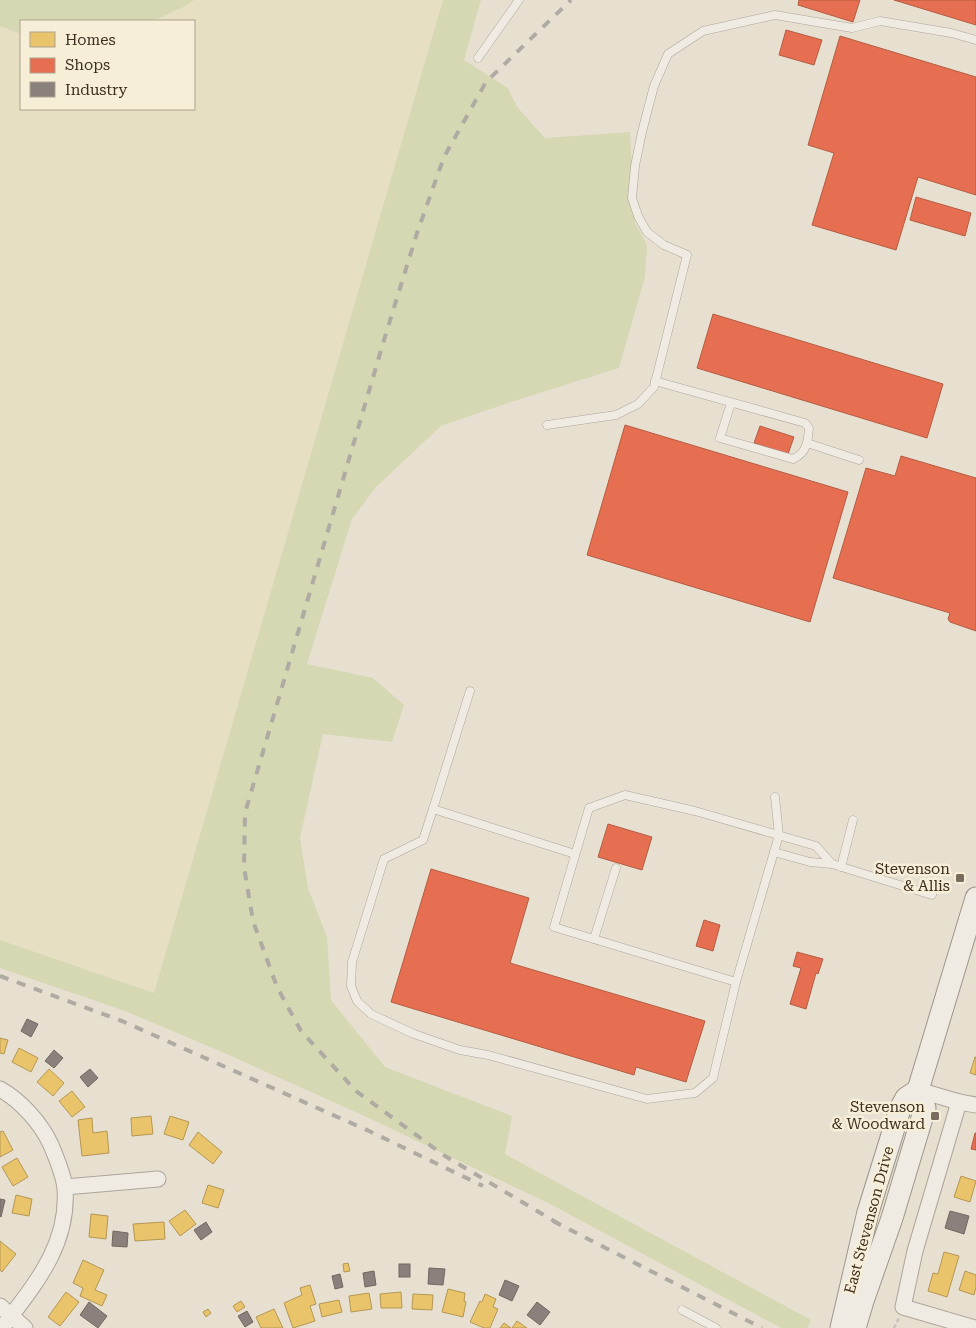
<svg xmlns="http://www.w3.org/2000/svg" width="976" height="1328" font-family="'Roboto Serif',serif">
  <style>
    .farmland { fill: #e6dfc2 }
    .green { fill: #d6d7b3 }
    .homes { fill: #e9c46a; stroke: #b59754 }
    .shops { fill: #e76f51; stroke: #b45c42 }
    .industry { fill: #8a817c; stroke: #736860 }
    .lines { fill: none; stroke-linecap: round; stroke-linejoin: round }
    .lane-casing { stroke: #ada599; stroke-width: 9 }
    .street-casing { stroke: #ada599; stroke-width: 17 }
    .secondary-casing { stroke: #9c958a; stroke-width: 23 }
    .path { stroke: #c8c2b9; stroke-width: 2.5; stroke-dasharray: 4 2.5; stroke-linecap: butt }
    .lane { stroke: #efebe3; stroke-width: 8 }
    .street { stroke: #efebe3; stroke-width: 15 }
    .secondary { stroke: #efebe3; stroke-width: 21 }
    .rail { stroke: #afaaa2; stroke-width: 4; stroke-dasharray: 9 9; stroke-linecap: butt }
    .poi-dot { fill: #786c5e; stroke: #f7eed8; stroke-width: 2 }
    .labels { text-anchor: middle; stroke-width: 5; stroke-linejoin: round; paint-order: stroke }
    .poi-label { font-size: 15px; fill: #3d2e20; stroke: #f7eed8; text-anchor: end }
    .street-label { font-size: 15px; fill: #3d2e20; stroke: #f7eed8 }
  </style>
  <rect width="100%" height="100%" fill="#e7e0d1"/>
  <path class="farmland" d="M194,0H443L154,993L0,940V26L21,34V109H194V21H153L187,5Z"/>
  <g class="green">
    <path d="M0,0H194L187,5L153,21H21V34L0,26Z"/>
    <path d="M443,0H481L464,60L508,88L517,107L545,138L630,132L635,223L647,245L645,277L619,368L502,405L441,426L376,487L352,519L307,664L373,678L404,705L392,742L323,734L300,838L308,888L327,937L331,1000L385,1067L512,1116L505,1154L811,1320L807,1328H781L550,1204L360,1114L222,1052L125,1011L0,968V940L154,993Z"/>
  </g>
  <g class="homes">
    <path d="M0,1038L8,1040L4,1054L0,1053Z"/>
    <path d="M19,1048L38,1058L31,1072L12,1062Z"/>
    <path d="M975,1057H976V1075L970,1073Z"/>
    <path d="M49,1069L64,1083L53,1096L37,1082Z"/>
    <path d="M72,1091L85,1107L72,1117L59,1101Z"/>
    <path d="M151,1116L153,1134L132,1136L131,1118Z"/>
    <path d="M170,1116L189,1122L183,1140L164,1134Z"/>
    <path d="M92,1118L93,1133L107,1131L109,1153L82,1156L78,1120Z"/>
    <path d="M3,1131L13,1150L0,1157V1132Z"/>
    <path d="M198,1132L222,1152L213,1164L189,1145Z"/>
    <path d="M17,1158L28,1177L13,1186L2,1167Z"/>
    <path d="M961,1176L976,1181L970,1202L954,1197Z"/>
    <path d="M208,1185L224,1190L218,1208L202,1203Z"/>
    <path d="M16,1195L32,1199L29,1216L12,1213Z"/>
    <path d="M185,1210L196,1224L180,1236L169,1221Z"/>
    <path d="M91,1214L108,1216L106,1239L89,1237Z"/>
    <path d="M164,1222L165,1239L135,1241L133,1224Z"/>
    <path d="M0,1241L16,1254L2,1272L0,1270Z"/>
    <path d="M944,1252L959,1256L947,1297L928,1291L933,1273L938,1274Z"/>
    <path d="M83,1260L104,1270L95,1290L107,1295L102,1306L80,1296L83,1288L73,1283Z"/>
    <path d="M348,1263L350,1271L344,1272L343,1264Z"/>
    <path d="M965,1271L976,1275V1287L974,1295L959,1290Z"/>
    <path d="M310,1285L316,1304L310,1306L315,1321L293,1328L284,1303L302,1295L300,1288Z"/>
    <path d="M448,1289L465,1293L464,1301L466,1302L463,1317L442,1312Z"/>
    <path d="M66,1292L79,1302L60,1326L48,1317Z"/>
    <path d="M401,1292L402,1308H381L380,1294Z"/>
    <path d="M369,1293L372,1309L351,1312L349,1296Z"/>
    <path d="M413,1294L433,1295L432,1310L412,1309Z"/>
    <path d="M485,1294L496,1299L493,1307L498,1309L490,1328H484L470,1322L480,1301L482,1302Z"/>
    <path d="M339,1300L342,1312L322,1317L319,1304Z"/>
    <path d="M241,1301L245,1307L237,1312L233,1306Z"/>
    <path d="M208,1309L211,1313L206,1317L203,1312Z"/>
    <path d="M274,1309L283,1328H261L256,1317Z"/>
    <path d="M517,1321L527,1328H512Z"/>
    <path d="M504,1323L511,1328H500Z"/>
  </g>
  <g class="shops">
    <path d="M799,0H860L853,22L798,5Z"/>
    <path d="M894,0H976V25Z"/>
    <path d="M786,30L822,40L814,65L779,55Z"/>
    <path d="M840,36L976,77V195L918,177L896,250L812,225L834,153L808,145Z"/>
    <path d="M916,197L971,213L965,236L910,220Z"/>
    <path d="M713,314L943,384L927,438L697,368Z"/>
    <path d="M625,425L848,492L810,622L587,555Z"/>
    <path d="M760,426L794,437L788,454L754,443Z"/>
    <path d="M901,456L976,478V631L950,622L948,619L950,613L833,578L866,468L895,476Z"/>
    <path d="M608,824L652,837L642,870L598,857Z"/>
    <path d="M431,869L529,898L510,963L705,1021L686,1082L636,1067L634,1075L391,1002Z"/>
    <path d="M704,920L720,925L713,951L696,946Z"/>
    <path d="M797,952L823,959L818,974L816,973L806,1009L790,1004L801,968L793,966Z"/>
    <path d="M975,1133H976V1150L971,1149Z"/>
  </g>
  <g class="industry">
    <path d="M27,1019L38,1024L31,1037L21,1031Z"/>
    <path d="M54,1050L63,1058L54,1068L45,1061Z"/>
    <path d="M90,1069L98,1078L88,1087L80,1077Z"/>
    <path d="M0,1199L5,1200L1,1217L0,1216Z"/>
    <path d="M950,1211L969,1216L964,1234L945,1228Z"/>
    <path d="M206,1222L212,1232L201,1240L194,1230Z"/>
    <path d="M113,1231L128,1233L127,1247L112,1246Z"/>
    <rect x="399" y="1264" width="11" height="13"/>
    <path d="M429,1268L445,1269L443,1285L428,1284Z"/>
    <path d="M374,1271L376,1285L365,1287L363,1273Z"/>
    <path d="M340,1274L343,1287L335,1289L332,1276Z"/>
    <path d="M505,1280L519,1286L512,1301L499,1295Z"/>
    <path d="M89,1302L107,1316L98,1328L80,1315Z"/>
    <path d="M537,1302L550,1312L540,1325L527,1315Z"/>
    <path d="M247,1311L253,1322L245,1327L238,1316Z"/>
  </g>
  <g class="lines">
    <defs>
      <g id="lane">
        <path d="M478,58L519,0"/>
        <path d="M655,381L805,423L809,428C808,441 807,453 793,459L720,438L731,403"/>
        <path d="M547,425L616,415L638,404L654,387L687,255L664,245L647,232L638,216L632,198L635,166L642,132L654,86L668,54L703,31L775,15L852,28L880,21L951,33L976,40"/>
        <path d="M807,443L859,460"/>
        <path d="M470,691L433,809L575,854"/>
        <path d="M775,797L779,835L736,982L554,927L589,808L625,795L695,811L816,846L832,864L932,895"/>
        <path d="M433,809L423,840L384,859L352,962L351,986L357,1001L371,1014L414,1034L460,1050L488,1055L647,1099L695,1093L713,1078L736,982"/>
        <path d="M774,852L810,862L832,864"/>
        <path d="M841,867L853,820"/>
        <path d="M594,939L616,868"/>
        <path d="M682,1310L716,1328"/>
      </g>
      <g id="street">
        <path d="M0,1089C21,1101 41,1123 51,1145C56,1157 64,1175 65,1189C69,1246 34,1285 2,1328"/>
        <path d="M918,1090L959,1102L976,1105"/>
        <path d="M959,1102L915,1251L903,1307L975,1328"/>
        <path d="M65,1187L158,1179"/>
        <path d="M0,1306L25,1328"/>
      </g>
      <g id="secondary">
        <path d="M841,1328L868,1212L900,1109L906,1098L918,1090"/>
        <path d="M855,1328L863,1301L892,1218L925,1108L918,1090L976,898"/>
      </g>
    </defs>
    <use href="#lane" class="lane-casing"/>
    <use href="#street" class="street-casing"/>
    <use href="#secondary" class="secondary-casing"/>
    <path class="path" d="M894,1328L899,1318"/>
    <use href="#lane" class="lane"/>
    <use href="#street" class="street"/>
    <use href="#secondary" class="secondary"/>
    <g class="rail">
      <path d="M0,976L122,1021L369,1131L483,1186"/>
      <path d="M553,1221L762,1328"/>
      <path d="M559,1224L445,1156L356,1091L301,1031L277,987L253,921L244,867L245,813L384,340L417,233L444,157L486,82L571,0"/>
    </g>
  </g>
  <g class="poi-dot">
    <rect x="955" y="873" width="10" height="10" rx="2.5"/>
    <rect x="930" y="1111" width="10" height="10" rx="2.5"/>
  </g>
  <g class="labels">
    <g class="poi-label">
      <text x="950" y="874">Stevenson<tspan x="950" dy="17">&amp; Allis</tspan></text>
      <text x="925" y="1112">Stevenson<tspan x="925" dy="17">&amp; Woodward</tspan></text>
    </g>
    <g class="street-label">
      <text transform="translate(869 1220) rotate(-75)" y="5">East Stevenson Drive</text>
    </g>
  </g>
  <rect x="20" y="20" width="175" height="90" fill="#f7eed8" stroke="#ada18e"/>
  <rect x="30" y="32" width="25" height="15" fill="#e9c46a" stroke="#ada18e"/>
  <text x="65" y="45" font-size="15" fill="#3d2e20">Homes</text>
  <rect x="30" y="58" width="25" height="15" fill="#e76f51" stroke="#ada18e"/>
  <text x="65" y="70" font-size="15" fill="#3d2e20">Shops</text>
  <rect x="30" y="82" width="25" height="15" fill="#8a817c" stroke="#ada18e"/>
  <text x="65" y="95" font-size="15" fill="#3d2e20">Industry</text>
</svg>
